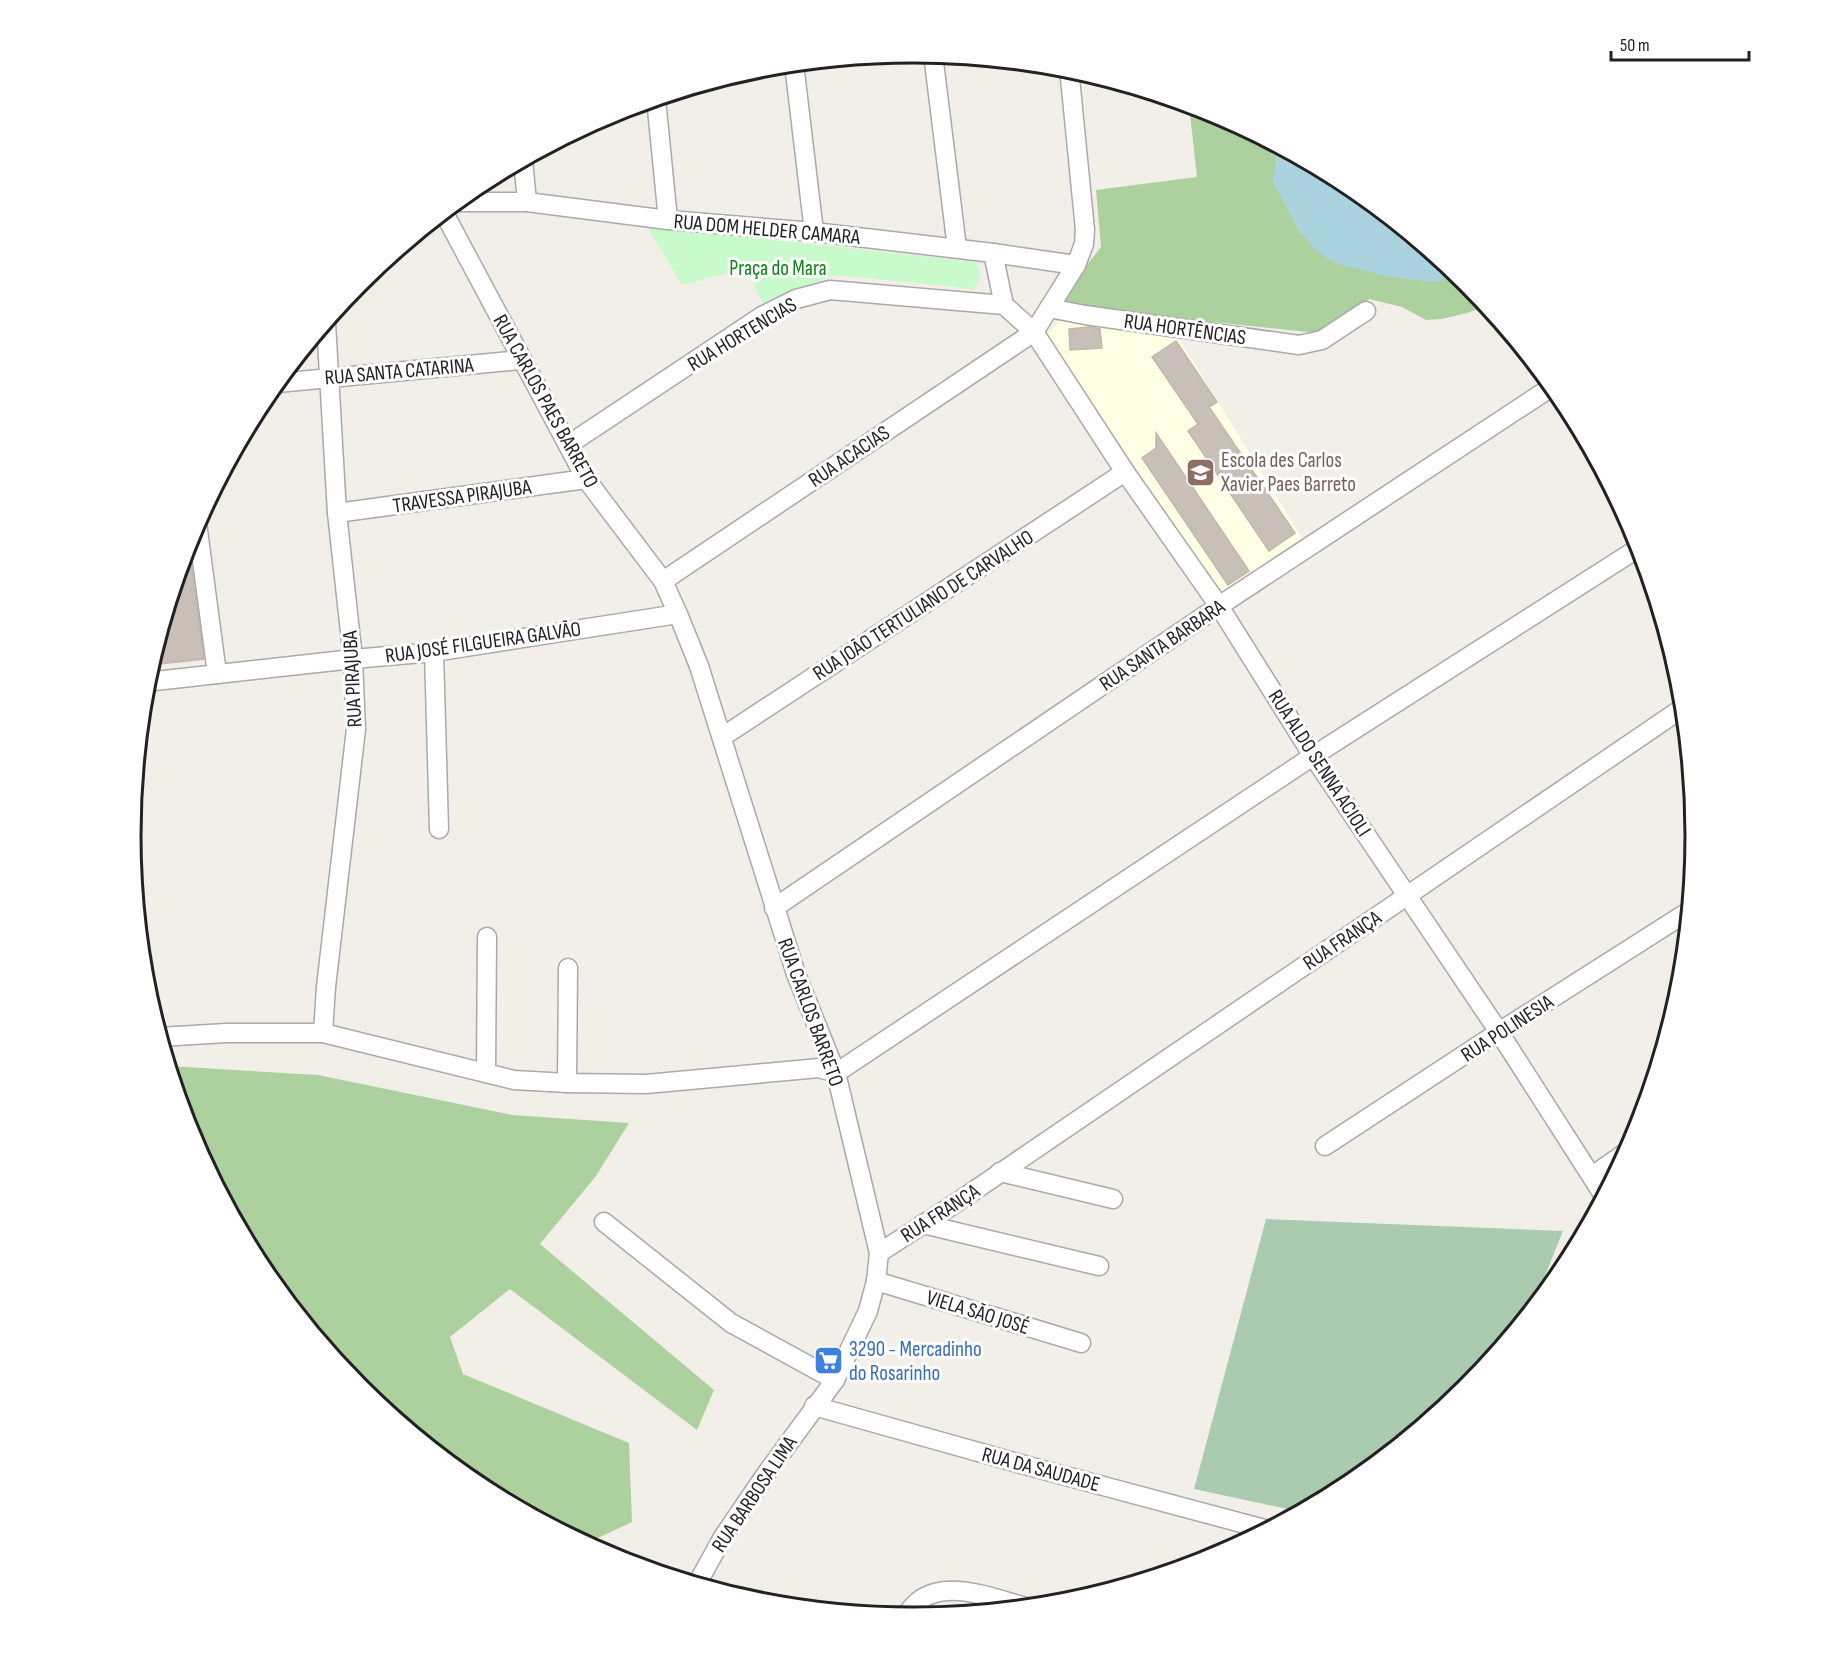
<svg xmlns="http://www.w3.org/2000/svg" width="1827" height="1671" font-family="'Sofia Sans Condensed',sans-serif">
  <style>
    .education { fill: #ffffe5 }
    .forest { fill: #add19e }
    .cemetery { fill: #aacbaf }
    .park { fill: #c8facc }
    .water { fill: #aad3df }
    .building { fill: #c7bfb8; stroke: #c4b6ab; stroke-width: 1.5 }
    .lines { fill: none; stroke-linecap: round; stroke-linejoin: round }
    .minor-casing { stroke: #a9a9a9; stroke-width: 21 }
    .minor { stroke: #fff; stroke-width: 18 }
    .labels { text-anchor: middle; stroke-width: 6; stroke-linejoin: round; paint-order: stroke }
    .street-label { font-size: 21px; fill: #222; stroke: #fff }
    .park-label { font-size: 21px; fill: #0c8416; stroke: #fff }
    .education-label { font-size: 21px; fill: #785e54; stroke: #fff; text-anchor: start }
    .shop-label { font-size: 21px; fill: #366cbe; stroke: #fff; text-anchor: start }
    .rim { fill: none; stroke: #222; stroke-width: 3 }
  </style>
  <rect width="100%" height="100%" fill="#f2efe9"/>
  <path class="education" d="M1064,316L1178,337L1304,541L1224,599L1047,335Z"/>
  <g class="forest">
    <path d="M1189,105L1213,112L1349,185L1467,282L1487,306L1467,313L1442,319L1426,320L1402,307L1369,299L1338,325L1317,333L1068,307L1064,294L1101,247L1096,190L1197,177Z"/>
    <path d="M169,1066L318,1075L512,1115L629,1123L596,1176L540,1244L714,1390L697,1430L510,1289L450,1337L463,1374L629,1443L632,1522L585,1544L478,1486L360,1389L262,1270L190,1135Z"/>
  </g>
  <path class="cemetery" d="M1266,1219L1563,1231L1530,1313L1467,1389L1348,1487L1301,1512L1194,1489Z"/>
  <path class="park" d="M647,226L975,262C982,272 982,281 973,289L845,276H833L762,303L748,268L682,285Z"/>
  <path class="water" d="M1277,146L1349,185L1458,274L1436,282L1424,281L1391,277L1334,263L1317,251L1300,232L1273,182Z"/>
  <g class="building">
    <path d="M1090,327L1100,329L1102,348L1070,350L1069,329Z"/>
    <path d="M1176,341L1217,402L1209,407L1295,533L1269,551L1188,431L1198,424L1152,357Z"/>
    <path d="M1156,433L1249,571L1228,585L1142,458L1156,448Z"/>
    <path d="M188,542L204,659L151,665L163,624Z"/>
  </g>
  <g class="lines">
    <defs>
      <g id="minor">
        <path d="M933,54L957,248"/>
        <path d="M794,64L814,232"/>
        <path d="M656,99L668,220"/>
        <path d="M523,160L527,202"/>
        <path d="M458,202H527L668,220L814,232L993,253L1076,265"/>
        <path d="M444,213L586,479L663,581L678,614L699,666L796,974L836,1073L879,1253L876,1281L868,1311L835,1380L766,1474L723,1537L697,1584"/>
        <path d="M993,253L1004,305"/>
        <path d="M1049,308L1085,315L1299,345L1322,340L1366,311"/>
        <path d="M277,383L521,360"/>
        <path d="M568,445L762,316L796,299L830,290L1004,305L1034,332L1125,472L1219,606L1313,756L1499,1032L1604,1196"/>
        <path d="M337,513L586,479"/>
        <path d="M197,523L217,674"/>
        <path d="M663,581L1034,332L1076,265L1084,244L1085,230L1069,68"/>
        <path d="M434,652L439,829"/>
        <path d="M146,682L353,659L434,652L678,614"/>
        <path d="M722,737L1125,472"/>
        <path d="M774,908L1219,606L1553,386"/>
        <path d="M323,1033L326,987L356,729L353,659L337,513L326,323"/>
        <path d="M160,1037L226,1033H323L514,1080L567,1083L646,1084L819,1068L836,1073L1313,756L1640,547"/>
        <path d="M486,1073L487,937"/>
        <path d="M567,1083L568,968"/>
        <path d="M1325,1146L1499,1032L1689,911"/>
        <path d="M1000,1172L1113,1199"/>
        <path d="M1592,1176L1629,1150"/>
        <path d="M604,1222L731,1323L835,1380"/>
        <path d="M923,1224L1099,1266"/>
        <path d="M879,1253L959,1201L1684,707"/>
        <path d="M876,1281L1081,1343"/>
        <path d="M814,1406L1032,1467L1268,1530"/>
        <path d="M905,1618C929,1571 988,1597 1026,1607"/>
      </g>
    </defs>
    <use href="#minor" class="minor-casing"/>
    <use href="#minor" class="minor"/>
  </g>
  <defs>
    <symbol id="school-square" viewBox="-11 -11 22 22"><rect x="-9" y="-9" width="18" height="18" rx="4" fill="#8d6e63" stroke="#fff"/><path d="M0-5L7-2L0 1L-7-2ZM-4 1L0 2.5L4 1V4Q0 6-4 4Z" fill="#fff"/></symbol>
    <symbol id="supermarket-square" viewBox="-11 -11 22 22"><rect x="-9" y="-9" width="18" height="18" rx="4" fill="#3f7fe0" stroke="#fff"/><path d="M-6-5.5h2.5l.6 2H6L4.5 2H-2.5L-4.4-4H-6ZM-1.5 3.2a1.3 1.3 0 1 0 .1 0ZM3 3.2a1.3 1.3 0 1 0 .1 0Z" fill="#fff"/></symbol>
  </defs>
  <g fill-rule="evenodd">
    <use href="#school-square" x="1184" y="456" width="33" height="33"/>
    <use href="#supermarket-square" x="812" y="1344" width="33" height="33"/>
  </g>
  <g class="labels">
    <g class="street-label">
      <text transform="translate(767 229) rotate(5)" y="7">RUA DOM HELDER CAMARA</text>
      <text transform="translate(1185 329) rotate(8)" y="7">RUA HORTÊNCIAS</text>
      <text transform="translate(742 334) rotate(-31)" y="7">RUA HORTENCIAS</text>
      <text transform="translate(399 371) rotate(-5)" y="7">RUA SANTA CATARINA</text>
      <text transform="translate(546 401) rotate(61)" y="7">RUA CARLOS PAES BARRETO</text>
      <text transform="translate(849 456) rotate(-34)" y="7">RUA ACACIAS</text>
      <text transform="translate(462 496) rotate(-8)" y="7">TRAVESSA PIRAJUBA</text>
      <text transform="translate(923 605) rotate(-33)" y="7">RUA JOÃO TERTULIANO DE CARVALHO</text>
      <text transform="translate(483 642) rotate(-8)" y="7">RUA JOSÉ FILGUEIRA GALVÃO</text>
      <text transform="translate(1162 645) rotate(-34)" y="7">RUA SANTA BARBARA</text>
      <text transform="translate(352 679) rotate(-93)" y="7">RUA PIRAJUBA</text>
      <text transform="translate(1320 763) rotate(57)" y="7">RUA ALDO SENNA ACIOLI</text>
      <text transform="translate(1342 940) rotate(-34)" y="7">RUA FRANÇA</text>
      <text transform="translate(811 1012) rotate(70)" y="7">RUA CARLOS BARRETO</text>
      <text transform="translate(1507 1028) rotate(-33)" y="7">RUA POLINESIA</text>
      <text transform="translate(940 1213) rotate(-33)" y="7">RUA FRANÇA</text>
      <text transform="translate(978 1312) rotate(17)" y="7">VIELA SÃO JOSÉ</text>
      <text transform="translate(1041 1469) rotate(15)" y="7">RUA DA SAUDADE</text>
      <text transform="translate(754 1494) rotate(-56)" y="7">RUA BARBOSA LIMA</text>
    </g>
    <g class="park-label">
      <text x="778" y="275">Praça do Mara</text>
    </g>
    <g class="education-label">
      <text x="1221" y="467">Escola des Carlos<tspan x="1221" dy="24">Xavier Paes Barreto</tspan></text>
    </g>
    <g class="shop-label">
      <text x="849" y="1356">3290 - Mercadinho<tspan x="849" dy="24">do Rosarinho</tspan></text>
    </g>
  </g>
  <path d="M0 0H1827V1671H0ZM141 835a772 772 0 1 1 1544 0a772 772 0 1 1-1544 0Z" fill="#fff" fill-rule="evenodd"/>
  <path class="rim" d="M141 835a772 772 0 1 1 1544 0a772 772 0 1 1-1544 0Z"/>
  <path d="M1611 51v9h138v-9" fill="none" stroke="#222222" stroke-width="3"/>
  <text x="1620" y="51" font-size="18" fill="#222222" stroke="#ffffff" stroke-width="4.5" paint-order="stroke">50 m</text>
</svg>
